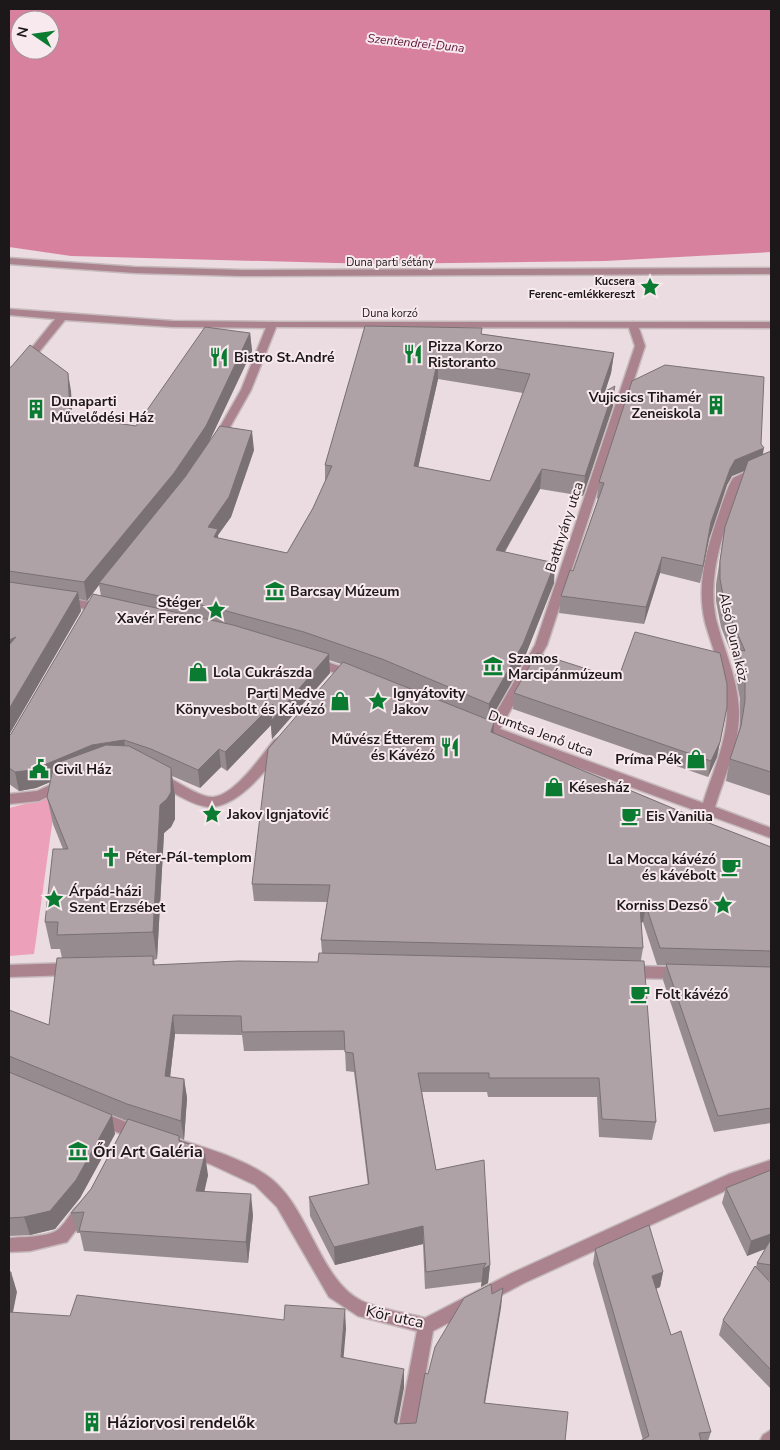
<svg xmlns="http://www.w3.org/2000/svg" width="780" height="1450" font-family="'Nunito Sans',sans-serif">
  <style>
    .green { fill: #eca0b9 }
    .water { fill: #d7819f; fill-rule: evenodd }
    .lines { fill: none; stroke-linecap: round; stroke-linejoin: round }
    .pedestrian-casing { stroke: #c5b9bc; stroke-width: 3 }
    .minor-casing { stroke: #c5b9bc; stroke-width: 3 }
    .tertiary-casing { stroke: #c5b9bc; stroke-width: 3 }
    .pedestrian { fill: #aa838f; fill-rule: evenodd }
    .minor { fill: #aa838f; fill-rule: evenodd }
    .tertiary { fill: #aa838f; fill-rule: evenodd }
    .wall { fill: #968b8f; fill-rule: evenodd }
    .shaded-wall { fill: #7a7174 }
    .building { fill: #afa2a6; stroke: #7a7174; fill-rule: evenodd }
    .labels { text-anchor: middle; stroke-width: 4; stroke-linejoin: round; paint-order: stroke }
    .far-street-label { font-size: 11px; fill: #1c1718; stroke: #f7e9ed }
    .far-poi-label { font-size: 11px; font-weight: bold; fill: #1c1718; stroke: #f7e9ed; text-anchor: end }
    .far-water-label { font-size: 12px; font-style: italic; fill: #5d0f33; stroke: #f7e9ed }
    .poi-label { font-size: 14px; font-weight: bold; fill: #1c1718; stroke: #f7e9ed; text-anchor: start }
    .street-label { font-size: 14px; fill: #1c1718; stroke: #f7e9ed }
    .near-poi-label { font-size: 16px; font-weight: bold; fill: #1c1718; stroke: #f7e9ed; text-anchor: start }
    .near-street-label { font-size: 16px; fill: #1c1718; stroke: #f7e9ed }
  </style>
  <rect width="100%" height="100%" fill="#eadce0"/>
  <path class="green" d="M56,796L34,954L9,956V808Z"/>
  <path class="water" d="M9,9H771V252L605,261L373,264L71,256L9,247ZM20,20H50V50H20Z"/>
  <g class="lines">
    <defs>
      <g id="pedestrian">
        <path d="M9,258L135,267L242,270L771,268V274L242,276L135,273L9,264Z"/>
        <path d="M9,309L173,321L272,322L277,325L272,328L173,327L65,320L13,384L9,385V376L55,319L9,315Z"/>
        <path d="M633,322L638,325L645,346L547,645L500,729L703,803C712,774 727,742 727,711C726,679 713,651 705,622C696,584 707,548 719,513C723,502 727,488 733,478L753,468L771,464V470L760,473L742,482C726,525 706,572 716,619C724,650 738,679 739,711C740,744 724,777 715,807L771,828V838L488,735L474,729L472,726L478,721L489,725L535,645L635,346L628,325Z"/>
        <path d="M62,597L102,604L108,608L102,612L58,604L56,601L58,598Z"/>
        <path d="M315,658L357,672L359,675L353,679L311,665L309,662L311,659Z"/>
        <path d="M278,738L284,743C271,767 234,814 203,806C186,802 170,790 154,782L153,779L154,776L159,774C175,779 189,791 205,796C229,805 261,756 274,740Z"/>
        <path d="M63,779L68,781L69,784L68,787L39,801L9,804V794L37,791Z"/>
      </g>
      <g id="minor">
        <path d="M272,322L277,325L251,390L221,443H213L212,441L241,390L267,325Z"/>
        <path d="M71,963L76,965L78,969L76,973L71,975L9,977V965Z"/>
        <path d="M629,966L681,967L686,969L688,973L686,977L681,979L629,978L624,976L622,972L624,968Z"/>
        <path d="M99,1111L144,1129L147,1134L144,1139L139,1141L94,1123L91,1118L94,1113Z"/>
        <path d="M177,1139C206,1148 241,1158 266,1175C308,1202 319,1281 362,1301C379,1309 406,1313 425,1318L512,1273L729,1174L771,1160V1174L738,1185L524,1283L433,1331L414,1441H396L417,1331L358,1316L329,1297L277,1207L255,1185L210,1164L172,1151L169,1146L172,1141Z"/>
        <path d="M84,1202L90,1204L92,1209L67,1242L30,1251L9,1252V1238C21,1237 46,1237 56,1231C68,1223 71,1207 84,1202Z"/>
        <path d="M771,1430V1441H760L763,1435Z"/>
      </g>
      <path id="tertiary" d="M272,322H771V328L269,327L267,325Z"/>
    </defs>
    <use href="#pedestrian" class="pedestrian-casing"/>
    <use href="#minor" class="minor-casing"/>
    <use href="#tertiary" class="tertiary-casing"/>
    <use href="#pedestrian" class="pedestrian"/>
    <use href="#minor" class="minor"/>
    <use href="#tertiary" class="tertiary"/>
  </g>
  <g class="wall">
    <path d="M365,326L482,334L614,353L611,373L605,391L613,406L583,496L540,489L505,552L554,583L522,664L490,720L494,722V733L696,818L771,847V1123L714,1132L663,980L666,965H657L643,922L641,923L643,948L641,960L656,1122L652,1140L599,1137L597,1097H488L487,1092H422L436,1170L490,1265L488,1283L481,1287L482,1282L425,1289L423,1244L335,1265L310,1216L309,1197L368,1185L354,1072L346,1071L345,1050L244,1051L242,1035L175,1034L170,1077L184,1079L187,1098L184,1140L180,1138V1142L192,1145L193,1152L208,1175L204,1191L253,1215L248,1263L84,1251L80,1233H77L71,1213L91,1189L127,1121L48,1089L115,1134L80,1198L55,1229L30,1235L9,1236V1010L49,1025L62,958L60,949H51L45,922L63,849L53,824L47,797L50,782L36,788L19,791L9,784V736L11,734L101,596L99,585L87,601L79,599L81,611L9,735V368L71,391L72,416L136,426L250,333L252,351L209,442L254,450L231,517L218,535V538L287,553L313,508L325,482V465ZM438,379L523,393L490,481L418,467ZM329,660L341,664L252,884L254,901L327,902L321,940L322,953L318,962L155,965L154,960L157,959L164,833L171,827L175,819V796L172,776L200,788L221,767L227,771L271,725L272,739L330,673Z"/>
    <path d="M761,444L763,454L771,451V796L726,781L730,759L739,730L740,724V699L735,673L736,665L721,627L716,601V584L725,527L744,471L732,476L727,485L709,539L700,583L660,573L644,624L559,613L561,596L573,571L598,499L597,498L599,482Z"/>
    <path d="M514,693L724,722L717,757L708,777L513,709Z"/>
    <path d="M771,1170V1281L768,1280L771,1283V1389L719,1335L723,1320L756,1267L757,1263L765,1249L747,1256L722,1203L726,1188Z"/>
    <path d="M595,1249L663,1272L660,1287L656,1289L671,1335L711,1432L708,1441H640L643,1440L593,1264Z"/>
  </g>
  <g class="shaded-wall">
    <path d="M250,333L252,351L208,444L176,491L99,583V585L87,601L84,582Z"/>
    <path d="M614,353L611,373L598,414L600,394Z"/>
    <path d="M438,359V379L414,486V466Z"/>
    <path d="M68,373L71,391L73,434L70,416Z"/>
    <path d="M615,386L613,406L583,496L585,476Z"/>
    <path d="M252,431L254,450L231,517L218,535L219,549L208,527Z"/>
    <path d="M764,448L761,464L732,476L727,485L709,539L700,583L711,522L730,469L735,460Z"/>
    <path d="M542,469L540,489L494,570L496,550Z"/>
    <path d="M662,557L660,573L644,624L646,607Z"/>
    <path d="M555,563L554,583L522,664L488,724L489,704Z"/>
    <path d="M78,592L81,611L9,735V709Z"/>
    <path d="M16,637L9,660V640Z"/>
    <path d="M329,654L330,673L272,739L271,725L227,771L225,752L273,704Z"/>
    <path d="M727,707L717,757L708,777L711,761Z"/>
    <path d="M494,722L493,739L491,732Z"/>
    <path d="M124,740L127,758L96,763L36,788L19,791L15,772L92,745Z"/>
    <path d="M219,749L221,767L200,788L198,770Z"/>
    <path d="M171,768L175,796V819L171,827L164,833L157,959L153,932L160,805Z"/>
    <path d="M646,906L643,922L637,923L640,907Z"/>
    <path d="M173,1015L175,1034L168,1095L165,1076Z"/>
    <path d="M184,1079L187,1098L184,1140L181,1121Z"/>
    <path d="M112,1115L115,1134L80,1198L55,1229L30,1235L24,1217Z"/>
    <path d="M205,1154L208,1175L200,1212L196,1191Z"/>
    <path d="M251,1194L253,1215L248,1263L246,1242Z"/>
    <path d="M423,1226V1244L335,1265L334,1247Z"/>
    <path d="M771,1234V1245L770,1247L747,1256L751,1241Z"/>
    <path d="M490,1265L488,1283L481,1287L483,1269Z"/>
    <path d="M11,1272L17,1292L9,1332V1282Z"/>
    <path d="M663,1272L660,1287L649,1291L652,1276Z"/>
    <path d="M503,1288L501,1308L482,1421L484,1403Z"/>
    <path d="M345,1309L346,1329L342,1376L341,1357Z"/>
    <path d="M404,1369V1388L394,1441V1422Z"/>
  </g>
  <g class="building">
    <path d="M365,326L482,328L481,334L614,353L600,394L615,386L585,476L542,469L496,550L555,563L523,644L489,704L382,659L304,632L219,609L99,583L185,477L220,426L252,431L229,497L208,527L218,529L214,537L287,553L313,508L332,466L325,465ZM438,359L530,374L490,481L414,466Z"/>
    <path d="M205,327L250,333L206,426L174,473L84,582L9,571V368L11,367L30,345L68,373L70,416L136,426Z"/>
    <path d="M665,365L764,377L761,444L764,448L735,460L730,469L711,522L703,566L662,557L646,607L561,596L570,570L573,571L604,483L599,482L632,381Z"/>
    <path d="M771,451V772L730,759L741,726L745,701V676L739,650L745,651L725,605L720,579V561L725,527L748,461Z"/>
    <path d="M9,582L78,592L9,709V645L16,637L9,640Z"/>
    <path d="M93,594L233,625L329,654L271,721L273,704L225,752L219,749L198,770L151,749L124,740L92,745L32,770L15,772L9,768V736L11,734Z"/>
    <path d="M635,632L720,653L727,684V707L720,742L711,761L514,693L537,653L618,679Z"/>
    <path d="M343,662L494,722L491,732L696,818L771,847V951L660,948L646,906L640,907L643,948L321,940L330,885L252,884L268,749Z"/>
    <path d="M106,745L129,746L171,768V792L167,799L160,805L153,932L57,935L58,922H45L53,849H68L47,797L54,764Z"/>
    <path d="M319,953L644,961L656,1122L602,1119L599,1078H489V1073H418L436,1170L484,1160L490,1265L483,1269L486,1263L426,1272L423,1226L334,1247L309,1197L369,1184L353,1053L345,1052L344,1031L242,1032L241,1016L173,1015L165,1076L184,1079L181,1121L127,1104L9,1056V1010L49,1025L57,958L153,956V965L238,961L318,962Z"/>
    <path d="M666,964L771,967V1108L718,1116Z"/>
    <path d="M9,1072L112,1115L76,1180L50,1211L24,1217L9,1218Z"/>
    <path d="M128,1119L179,1136V1141L192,1145L190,1151L205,1154L196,1191L251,1194L246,1242L79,1231L84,1212L71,1213L91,1189Z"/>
    <path d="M771,1170V1234L751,1241L726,1188Z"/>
    <path d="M649,1225L663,1272L652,1276L671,1335L681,1331L711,1432L699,1433L701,1441H640L649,1436L595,1249Z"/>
    <path d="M771,1239V1265L757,1263Z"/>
    <path d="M755,1266L771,1283V1370L723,1320Z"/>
    <path d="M9,1272H11L9,1282Z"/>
    <path d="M491,1284L492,1294L503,1288L484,1403L568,1412L565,1441H9V1312L70,1316L77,1295L284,1320L285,1305L345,1309L341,1357L404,1369L394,1422L396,1424L416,1423L425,1373L428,1374L435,1347L464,1298Z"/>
  </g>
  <defs>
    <symbol id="sight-bare" viewBox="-9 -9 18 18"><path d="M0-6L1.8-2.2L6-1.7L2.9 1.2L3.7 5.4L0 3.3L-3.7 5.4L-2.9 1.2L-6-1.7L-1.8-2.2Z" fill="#0a7b31" stroke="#f7e9ed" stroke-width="2.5" paint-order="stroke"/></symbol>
    <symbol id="restaurant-bare" viewBox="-9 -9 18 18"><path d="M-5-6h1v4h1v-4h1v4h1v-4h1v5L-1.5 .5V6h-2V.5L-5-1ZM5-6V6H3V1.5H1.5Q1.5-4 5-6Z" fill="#0a7b31" stroke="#f7e9ed" stroke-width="2.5" paint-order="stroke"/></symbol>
    <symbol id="building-bare" viewBox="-9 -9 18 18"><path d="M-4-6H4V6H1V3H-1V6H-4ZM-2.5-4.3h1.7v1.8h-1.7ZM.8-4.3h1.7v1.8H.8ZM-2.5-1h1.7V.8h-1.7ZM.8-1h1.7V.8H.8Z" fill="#0a7b31" stroke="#f7e9ed" stroke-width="2.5" paint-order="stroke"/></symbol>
    <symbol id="museum-bare" viewBox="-9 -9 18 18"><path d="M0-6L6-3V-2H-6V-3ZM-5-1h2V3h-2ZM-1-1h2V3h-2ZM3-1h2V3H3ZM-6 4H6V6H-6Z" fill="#0a7b31" stroke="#f7e9ed" stroke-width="2.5" paint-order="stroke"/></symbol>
    <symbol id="shop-bare" viewBox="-9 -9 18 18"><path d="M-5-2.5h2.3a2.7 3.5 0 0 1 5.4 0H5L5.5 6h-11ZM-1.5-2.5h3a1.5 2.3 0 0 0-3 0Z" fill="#0a7b31" stroke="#f7e9ed" stroke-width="2.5" paint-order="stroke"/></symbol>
    <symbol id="civic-bare" viewBox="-9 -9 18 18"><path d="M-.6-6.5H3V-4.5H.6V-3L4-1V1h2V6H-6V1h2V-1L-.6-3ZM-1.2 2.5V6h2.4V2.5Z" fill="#0a7b31" stroke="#f7e9ed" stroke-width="2.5" paint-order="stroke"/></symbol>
    <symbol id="cafe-bare" viewBox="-9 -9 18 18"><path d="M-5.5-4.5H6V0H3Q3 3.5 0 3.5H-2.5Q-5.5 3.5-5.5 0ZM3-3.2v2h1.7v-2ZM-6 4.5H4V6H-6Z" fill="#0a7b31" stroke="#f7e9ed" stroke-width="2.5" paint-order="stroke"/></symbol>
    <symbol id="church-bare" viewBox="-9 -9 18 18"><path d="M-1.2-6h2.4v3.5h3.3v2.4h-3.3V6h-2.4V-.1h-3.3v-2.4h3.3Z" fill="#0a7b31" stroke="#f7e9ed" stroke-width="2.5" paint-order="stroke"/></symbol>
  </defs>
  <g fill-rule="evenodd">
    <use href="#sight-bare" x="636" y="273" width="28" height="28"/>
    <use href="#restaurant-bare" x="399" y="340" width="28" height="28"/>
    <use href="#restaurant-bare" x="205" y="343" width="28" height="28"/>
    <use href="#building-bare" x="702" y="391" width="28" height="28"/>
    <use href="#building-bare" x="22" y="395" width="28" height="28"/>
    <use href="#museum-bare" x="261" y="577" width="28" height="28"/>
    <use href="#sight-bare" x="202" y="596" width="28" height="28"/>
    <use href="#museum-bare" x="479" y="652" width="28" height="28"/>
    <use href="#shop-bare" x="184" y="658" width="28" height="28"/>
    <use href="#shop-bare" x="326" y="687" width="28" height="28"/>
    <use href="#sight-bare" x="364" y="687" width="28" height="28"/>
    <use href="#restaurant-bare" x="436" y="733" width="28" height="28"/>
    <use href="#shop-bare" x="682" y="745" width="28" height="28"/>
    <use href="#civic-bare" x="25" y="755" width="28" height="28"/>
    <use href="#shop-bare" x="540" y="773" width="28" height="28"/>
    <use href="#sight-bare" x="198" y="800" width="28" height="28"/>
    <use href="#cafe-bare" x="617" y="802" width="28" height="28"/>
    <use href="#church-bare" x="97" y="843" width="28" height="28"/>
    <use href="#cafe-bare" x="717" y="853" width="28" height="28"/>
    <use href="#sight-bare" x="40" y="885" width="28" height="28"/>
    <use href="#sight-bare" x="709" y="891" width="28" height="28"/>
    <use href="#cafe-bare" x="626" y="980" width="28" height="28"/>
    <use href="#museum-bare" x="64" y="1137" width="28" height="28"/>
    <use href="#building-bare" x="78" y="1408" width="28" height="28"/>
  </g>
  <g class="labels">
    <g class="far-street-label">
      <text x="390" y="266">Duna parti sétány</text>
      <text x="390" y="317">Duna korzó</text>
    </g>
    <g class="far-poi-label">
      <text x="635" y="285">Kucsera<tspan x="635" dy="13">Ferenc-emlékkereszt</tspan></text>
    </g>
    <g class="far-water-label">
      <text transform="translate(416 43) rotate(6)" y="4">Szentendrei-Duna</text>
    </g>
    <g class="poi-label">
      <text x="428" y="351">Pizza Korzo<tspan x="428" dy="16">Ristoranto</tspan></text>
      <text x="234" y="362">Bistro St.André</text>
      <text x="701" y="402" text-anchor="end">Vujicsics Tihamér<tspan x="701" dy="16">Zeneiskola</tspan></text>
      <text x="51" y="406">Dunaparti<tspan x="51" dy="16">Művelődési Ház</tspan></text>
      <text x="290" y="596">Barcsay Múzeum</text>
      <text x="201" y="607" text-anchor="end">Stéger<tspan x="201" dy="16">Xavér Ferenc</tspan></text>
      <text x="508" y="663">Szamos<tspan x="508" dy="16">Marcipánmúzeum</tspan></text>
      <text x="213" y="677">Lola Cukrászda</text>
      <text x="325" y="698" text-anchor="end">Parti Medve<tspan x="325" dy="16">Könyvesbolt és Kávézó</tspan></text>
      <text x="393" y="698">Ignyátovity<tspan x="393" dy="16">Jakov</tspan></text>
      <text x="435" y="744" text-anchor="end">Művész Étterem<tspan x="435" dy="16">és Kávézó</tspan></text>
      <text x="681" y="764" text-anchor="end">Príma Pék</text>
      <text x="54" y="774">Civil Ház</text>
      <text x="569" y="792">Késesház</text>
      <text x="227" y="819">Jakov Ignjatović</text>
      <text x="646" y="821">Eis Vanilia</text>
      <text x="126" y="862">Péter-Pál-templom</text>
      <text x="716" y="864" text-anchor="end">La Mocca kávézó<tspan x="716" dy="16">és kávébolt</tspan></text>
      <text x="69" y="896">Árpád-házi<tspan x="69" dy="16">Szent Erzsébet</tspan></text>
      <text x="708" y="910" text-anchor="end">Korniss Dezső</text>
      <text x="655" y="999">Folt kávézó</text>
    </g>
    <g class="street-label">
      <text transform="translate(564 527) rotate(-72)" y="5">Batthyány utca</text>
      <text transform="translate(734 637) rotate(77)" y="5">Alsó Duna köz</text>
      <text transform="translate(541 733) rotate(20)" y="5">Dumtsa Jenő utca</text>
    </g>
    <g class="near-poi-label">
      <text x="93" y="1157">Őri Art Galéria</text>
      <text x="107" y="1428">Háziorvosi rendelők</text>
    </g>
    <g class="near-street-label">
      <text transform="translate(395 1316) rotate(12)" y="6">Kör utca</text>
    </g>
  </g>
  <rect width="780" height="1450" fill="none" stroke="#1c1718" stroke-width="20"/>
  <g transform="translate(35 35) rotate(283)"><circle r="24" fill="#f7e9ed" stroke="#9f9598"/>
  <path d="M0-4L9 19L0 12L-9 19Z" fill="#0a7b31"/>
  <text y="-8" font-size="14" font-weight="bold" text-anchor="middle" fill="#1c1718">N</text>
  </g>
</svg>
